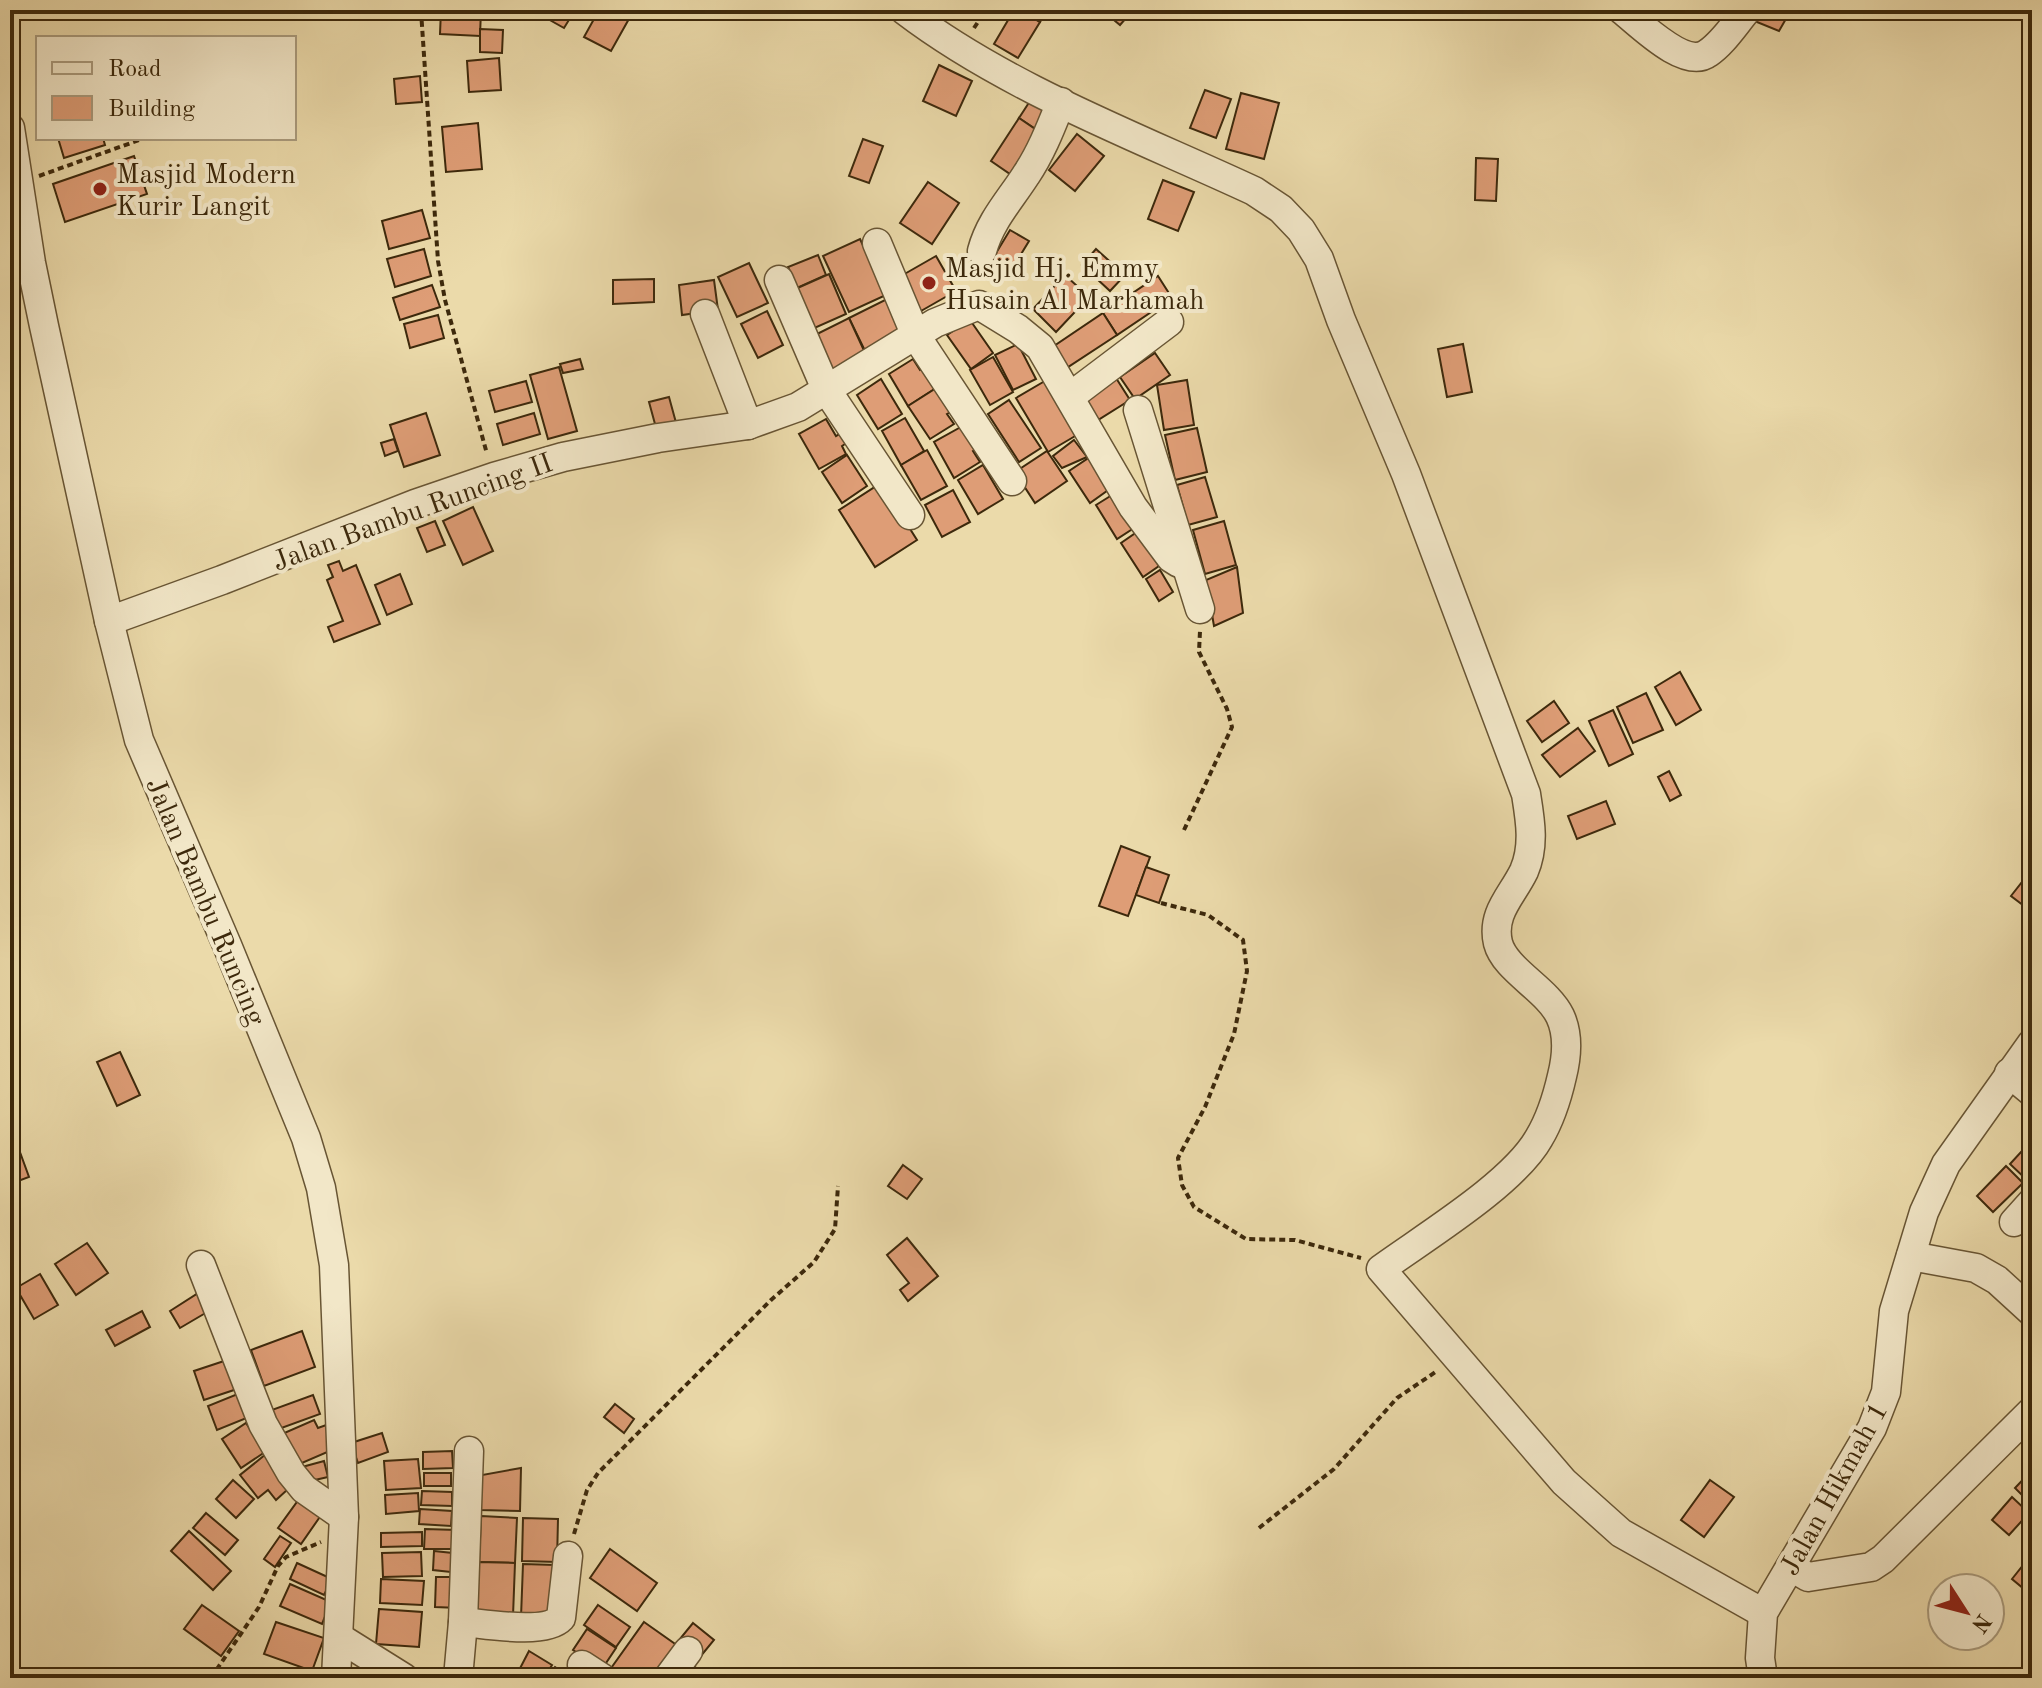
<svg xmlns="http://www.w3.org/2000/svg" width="2042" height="1688" font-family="'Old Standard TT',serif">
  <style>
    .building { fill: #de9d76; stroke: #3d290c; stroke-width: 2 }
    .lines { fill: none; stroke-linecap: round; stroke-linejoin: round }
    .minor-casing { stroke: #685534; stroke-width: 31 }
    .path { stroke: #3d290c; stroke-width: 4; stroke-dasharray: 6 4; stroke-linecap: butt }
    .minor { stroke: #f2e7c8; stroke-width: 28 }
    .poi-dot { fill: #8f2418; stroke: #f2e7c8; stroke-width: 3 }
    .labels { text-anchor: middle; stroke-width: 8; stroke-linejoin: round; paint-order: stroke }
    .poi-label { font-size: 28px; fill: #3d290c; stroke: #f2e7c8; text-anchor: start }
    .street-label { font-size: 28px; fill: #3d290c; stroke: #f2e7c8 }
  </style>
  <rect width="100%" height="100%" fill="#ebdaaa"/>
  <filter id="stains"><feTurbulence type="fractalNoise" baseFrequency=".0025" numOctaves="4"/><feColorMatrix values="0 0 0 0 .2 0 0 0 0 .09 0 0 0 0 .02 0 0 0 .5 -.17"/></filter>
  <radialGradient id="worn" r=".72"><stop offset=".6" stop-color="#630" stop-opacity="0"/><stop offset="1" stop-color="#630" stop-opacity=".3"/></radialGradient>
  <g class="building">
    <path d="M93,10H116L115,16L93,12Z"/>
    <path d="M116,10H136L134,19L115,16Z"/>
    <path d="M441,10H481L480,36L440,34Z"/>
    <path d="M532,10H575L564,28Z"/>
    <path d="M599,10H618L630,17L611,51L584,37Z"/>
    <path d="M1014,10H1019L1040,22L1018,58L994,44Z"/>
    <path d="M1019,10H1047L1040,22Z"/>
    <path d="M1102,10H1133L1120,25Z"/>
    <path d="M1758,10H1791L1779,31L1752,20Z"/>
    <path d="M480,29L503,30L502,53L480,52Z"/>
    <path d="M499,58L501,90L469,92L467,61Z"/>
    <path d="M939,65L972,81L956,116L923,101Z"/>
    <path d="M420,76L422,102L396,104L394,79Z"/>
    <path d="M1205,90L1231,99L1216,138L1190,128Z"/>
    <path d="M1241,93L1279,103L1264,159L1226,149Z"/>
    <path d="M1030,101L1049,113L1037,130L1019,118Z"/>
    <path d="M1019,118L1038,131L1010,174L991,161Z"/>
    <path d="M478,123L482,169L446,172L442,127Z"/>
    <path d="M1077,134L1104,156L1075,191L1049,170Z"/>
    <path d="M58,138H103L105,145L64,158Z"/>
    <path d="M863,139L883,146L869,183L849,176Z"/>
    <path d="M134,156L147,194L65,222L53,184Z"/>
    <path d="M1476,158L1498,159L1496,201L1475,200Z"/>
    <path d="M1163,180L1194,192L1178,231L1148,219Z"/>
    <path d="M928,182L959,203L932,244L900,223Z"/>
    <path d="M422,210L430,238L389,249L382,221Z"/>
    <path d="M1010,230L1029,241L1009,274L990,263Z"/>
    <path d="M860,239L886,295L849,312L823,256Z"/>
    <path d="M424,249L431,276L395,287L387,259Z"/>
    <path d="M1096,249L1125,275L1110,291L1082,265Z"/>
    <path d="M818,255L826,275L797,288L788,267Z"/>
    <path d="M936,256L956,291L921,311L901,276Z"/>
    <path d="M749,263L768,303L737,317L718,277Z"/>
    <path d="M829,274L846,314L810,330L793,290Z"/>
    <path d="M1065,275L1089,297L1056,332L1033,309Z"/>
    <path d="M1158,276L1172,298L1117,335L1103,313Z"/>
    <path d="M654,279V302L613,304V280Z"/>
    <path d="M714,280L718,310L682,315L679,285Z"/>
    <path d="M432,285L440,307L400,320L393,298Z"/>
    <path d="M889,298L907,335L867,355L849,318Z"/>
    <path d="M767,311L783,345L758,358L741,324Z"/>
    <path d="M1103,313L1117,335L1065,369L1051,348Z"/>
    <path d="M438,315L444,338L410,348L404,324Z"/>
    <path d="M849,318L867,357L834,374L815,335Z"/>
    <path d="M970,320L993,353L971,369L947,335Z"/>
    <path d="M1018,344L1036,379L1013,390L995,355Z"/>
    <path d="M1463,344L1472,392L1447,397L1438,349Z"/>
    <path d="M1155,353L1170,375L1135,399L1120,377Z"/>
    <path d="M993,357L1013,392L990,405L970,370Z"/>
    <path d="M580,359L583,369L563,373L560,364Z"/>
    <path d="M913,359L920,370L929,365L941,385L908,406L889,374Z"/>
    <path d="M559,367L577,431L548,439L530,375Z"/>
    <path d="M1050,378L1082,432L1048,452L1016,398Z"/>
    <path d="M1116,378L1130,400L1098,420L1085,399Z"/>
    <path d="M881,379L902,414L878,429L857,395Z"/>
    <path d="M1187,380L1194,425L1164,430L1157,385Z"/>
    <path d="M526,381L532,402L495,412L489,391Z"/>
    <path d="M941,385L956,409L947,414L954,424L930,439L908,406Z"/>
    <path d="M669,397L678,430L658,435L649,402Z"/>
    <path d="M1009,400L1041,448L1019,462L988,414Z"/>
    <path d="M426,413L440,455L404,467L390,425Z"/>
    <path d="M534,413L540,434L503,445L497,424Z"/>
    <path d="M905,418L924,451L901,465L882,431Z"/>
    <path d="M826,419L836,436L846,430L851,440L842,446L846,454L819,469L799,434Z"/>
    <path d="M968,423L981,446L973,451L980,462L954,478L934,442Z"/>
    <path d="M1197,428L1207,472L1175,480L1165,435Z"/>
    <path d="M394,439L398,451L385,456L381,443Z"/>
    <path d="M1074,440L1087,457L1062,468L1053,456Z"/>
    <path d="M927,450L947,486L921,500L901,465Z"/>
    <path d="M1047,451L1067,481L1035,503L1015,472Z"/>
    <path d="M847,455L867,486L842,503L822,472Z"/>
    <path d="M1090,457L1111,488L1090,503L1069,471Z"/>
    <path d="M983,465L1003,499L978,514L958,480Z"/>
    <path d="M1205,477L1217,517L1188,525L1177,485Z"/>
    <path d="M881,483L917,540L875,567L839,510Z"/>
    <path d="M953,490L970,522L942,537L925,505Z"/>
    <path d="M1112,495L1134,528L1117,539L1096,505Z"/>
    <path d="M473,507L493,551L463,565L443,521Z"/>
    <path d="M435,521L445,545L427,552L417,528Z"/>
    <path d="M1224,521L1236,565L1205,574L1193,530Z"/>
    <path d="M1137,532L1159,566L1143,577L1121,543Z"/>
    <path d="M339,561L343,571L356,565L380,624L334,642L328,627L343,621L327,580L333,577L328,565Z"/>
    <path d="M1237,567L1243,613L1214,626L1206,580Z"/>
    <path d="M1160,570L1173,592L1159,601L1146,579Z"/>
    <path d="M400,574L412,604L387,615L375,585Z"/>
    <path d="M1680,672L1701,710L1676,725L1655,687Z"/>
    <path d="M1646,693L1663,730L1633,743L1617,707Z"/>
    <path d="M1554,701L1569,723L1542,742L1527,721Z"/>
    <path d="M1613,710L1633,754L1609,766L1589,721Z"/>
    <path d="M1578,728L1595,751L1560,777L1542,755Z"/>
    <path d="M1669,771L1681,795L1670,801L1658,777Z"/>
    <path d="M1606,801L1615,824L1577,839L1568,816Z"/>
    <path d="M1121,846L1150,857L1128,916L1099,906Z"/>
    <path d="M1146,867L1169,875L1159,903L1136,895Z"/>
    <path d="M2029,873L2032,876V912L2011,896Z"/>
    <path d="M120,1052L140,1095L117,1106L97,1062Z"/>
    <path d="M13,1133L29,1177L10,1184V1134Z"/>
    <path d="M2032,1140V1176L2028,1181L2010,1164Z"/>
    <path d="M903,1165L922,1179L907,1199L888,1186Z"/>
    <path d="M2006,1166L2023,1183L1993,1212L1977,1196Z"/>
    <path d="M2032,1231V1247L2024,1240Z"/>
    <path d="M907,1238L938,1276L908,1301L900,1290L909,1283L887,1255Z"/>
    <path d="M87,1243L108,1273L76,1295L55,1264Z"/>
    <path d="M40,1274L58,1305L34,1319L16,1288Z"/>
    <path d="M203,1290L214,1308L180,1328L170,1311Z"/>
    <path d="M142,1311L150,1327L115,1346L106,1330Z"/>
    <path d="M302,1331L315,1367L264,1386L251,1350Z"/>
    <path d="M233,1358L243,1387L204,1400L194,1371Z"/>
    <path d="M245,1391L254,1415L217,1430L208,1406Z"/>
    <path d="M313,1395L320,1414L276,1430L269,1411Z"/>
    <path d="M615,1404L634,1419L624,1433L604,1417Z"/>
    <path d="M314,1420L318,1428L329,1424L339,1447L295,1466L282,1434Z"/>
    <path d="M246,1423L265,1452L241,1468L222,1439Z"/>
    <path d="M382,1433L388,1452L358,1463L351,1443Z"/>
    <path d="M271,1450L287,1490L276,1500L268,1490L258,1498L240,1475Z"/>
    <path d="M452,1451L453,1468L423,1469V1452Z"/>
    <path d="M418,1459L421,1488L386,1490L384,1461Z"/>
    <path d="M324,1461L328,1477L306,1482L302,1467Z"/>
    <path d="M521,1468L520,1511L480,1510L482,1475Z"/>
    <path d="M2032,1470V1505L2015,1488Z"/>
    <rect x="424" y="1473" width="27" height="13"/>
    <path d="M233,1480L254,1499L236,1518L216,1499Z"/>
    <path d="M1710,1480L1734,1497L1704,1537L1681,1520Z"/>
    <path d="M422,1491L452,1492V1506L421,1505Z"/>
    <path d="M418,1493L419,1511L386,1514L385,1495Z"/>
    <path d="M302,1495L324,1511L301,1544L278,1528Z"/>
    <path d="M2012,1497L2029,1513L2009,1535L1992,1520Z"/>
    <path d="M420,1509L452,1511L451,1526L419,1524Z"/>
    <path d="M206,1513L238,1540L225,1555L193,1528Z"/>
    <path d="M481,1516L517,1518L515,1563L479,1562Z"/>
    <path d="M523,1518L558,1519L557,1562L522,1561Z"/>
    <path d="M425,1529L457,1530V1549H424Z"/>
    <path d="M189,1531L231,1571L213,1590L171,1551Z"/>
    <path d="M422,1532V1546L381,1547V1533Z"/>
    <path d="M280,1536L291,1543L275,1567L264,1559Z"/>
    <path d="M610,1549L657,1583L637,1611L590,1578Z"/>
    <path d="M434,1551L462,1554L460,1573L433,1570Z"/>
    <path d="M421,1552L422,1576L383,1577L382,1553Z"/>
    <path d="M477,1562L515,1563L513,1616L475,1615Z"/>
    <path d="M297,1563L332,1579L324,1595L290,1579Z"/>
    <path d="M523,1564L556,1565L554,1618L521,1617Z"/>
    <path d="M2024,1564L2032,1571V1578L2024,1589L2012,1579Z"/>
    <path d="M436,1577H460L459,1608L435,1607Z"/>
    <path d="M381,1579L424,1581L422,1605L380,1603Z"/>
    <path d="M290,1584L331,1602L322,1624L280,1606Z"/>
    <path d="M202,1605L239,1631L221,1656L184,1629Z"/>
    <path d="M598,1605L630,1627L616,1647L584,1625Z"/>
    <path d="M379,1609L422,1612L419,1647L376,1644Z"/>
    <path d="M276,1622L324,1638L312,1671L264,1654Z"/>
    <path d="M644,1622L678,1646L655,1678H618L609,1671Z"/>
    <path d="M693,1623L714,1640L700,1657L679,1640Z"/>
    <path d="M587,1629L616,1648L602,1669L573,1650Z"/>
    <path d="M529,1651L552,1665L544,1678H515Z"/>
    <path d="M688,1662L710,1678H677Z"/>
    <path d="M555,1667L572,1678H547Z"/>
  </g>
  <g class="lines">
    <defs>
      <g id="minor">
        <path d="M904,10C1006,88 1138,137 1254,191L1281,209L1301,230L1319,259L1341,320L1406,474L1526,794C1530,819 1535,846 1524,871C1512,896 1491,913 1498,943C1505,970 1547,989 1560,1016C1569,1035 1567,1056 1562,1076C1557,1098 1551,1118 1539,1138C1513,1184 1425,1237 1381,1269L1564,1482L1621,1533L1763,1613"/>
        <path d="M1622,10C1640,24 1685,70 1708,53C1723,43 1735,24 1747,10"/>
        <path d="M10,128L31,263L44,326L109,621L139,740L227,945L306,1138L321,1188L334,1265L344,1517L336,1678"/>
        <path d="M877,243L916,336L1012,481"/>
        <path d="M982,251C990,221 1010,200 1026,175C1041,153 1051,127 1061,102"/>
        <path d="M779,280L826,389L910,515"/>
        <path d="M705,314L748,425"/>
        <path d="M1071,396L1169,322"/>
        <path d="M1138,410L1200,609"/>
        <path d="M109,621L222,580L415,504L494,477L563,457L658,438L748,425L798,407L935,323L979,305L1018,329L1040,347L1133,507L1171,558L1179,563H1185"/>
        <path d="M2009,1073L2032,1092"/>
        <path d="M2014,1222L2032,1202"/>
        <path d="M1911,1256L1976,1268L1997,1280L2032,1312"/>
        <path d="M201,1265L263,1424L291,1473L304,1489L344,1517"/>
        <path d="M1791,1567L1808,1577L1871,1567L1883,1559L2032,1411"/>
        <path d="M463,1622C486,1624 545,1635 561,1618L568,1556"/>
        <path d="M340,1638L404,1678"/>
        <path d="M582,1665L602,1678"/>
        <path d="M458,1678L463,1622L469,1451"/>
        <path d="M668,1678L688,1651"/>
        <path d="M1763,1678L1760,1658L1763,1613L1872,1428L1886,1392L1894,1311L1924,1212L1946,1164L2032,1043"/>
      </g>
    </defs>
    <use href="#minor" class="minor-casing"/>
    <g class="path">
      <path d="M421,11L438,261L445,300L487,454"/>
      <path d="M974,28L986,10"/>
      <path d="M39,176L142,139"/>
      <path d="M1184,830L1232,727L1227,709L1199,652L1200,631"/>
      <path d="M1161,903L1208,915L1243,940L1247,971L1234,1034L1205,1107L1178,1158L1182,1185L1194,1207L1246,1239L1295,1240L1361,1258"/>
      <path d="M1259,1528L1334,1469L1397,1398L1437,1371"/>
      <path d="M574,1534L587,1490L598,1473L771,1300L814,1262L835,1229L838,1186"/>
      <path d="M211,1678L259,1607L278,1566L286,1557L321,1542"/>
    </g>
    <use href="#minor" class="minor"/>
  </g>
  <g class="poi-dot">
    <circle cx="100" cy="189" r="8"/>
    <circle cx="929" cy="283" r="8"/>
  </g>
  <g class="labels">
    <g class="poi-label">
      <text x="116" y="183">Masjid Modern<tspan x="116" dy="32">Kurir Langit</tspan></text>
      <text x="945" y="277">Masjid Hj. Emmy<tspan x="945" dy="32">Husain Al Marhamah</tspan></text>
    </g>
    <g class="street-label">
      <text transform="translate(412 511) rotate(-20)" y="10">Jalan Bambu Runcing II</text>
      <text transform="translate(207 901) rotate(67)" y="10">Jalan Bambu Runcing</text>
      <text transform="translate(1833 1488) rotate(-61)" y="10">Jalan Hikmah 1</text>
    </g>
  </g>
  <rect width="2042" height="1688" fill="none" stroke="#ebdaaa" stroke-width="40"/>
  <rect x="12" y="12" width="2018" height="1664" fill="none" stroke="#3d290c" stroke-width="4"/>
  <rect x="20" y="20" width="2002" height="1648" fill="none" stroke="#3d290c" stroke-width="2"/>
  <rect x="36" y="36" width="260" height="104" fill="#f2e7c8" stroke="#aa9b7d" stroke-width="2"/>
  <rect x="52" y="62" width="40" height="12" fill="#f2e7c8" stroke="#aa9b7d" stroke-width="2"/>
  <text x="108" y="76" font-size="24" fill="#3d290c">Road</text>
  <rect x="52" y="96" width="40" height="24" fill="#de9d76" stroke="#aa9b7d" stroke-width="2"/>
  <text x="108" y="116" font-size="24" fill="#3d290c">Building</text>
  <g transform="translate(1966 1612) rotate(126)"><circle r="38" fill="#f2e7c8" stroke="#aa9b7d" stroke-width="2"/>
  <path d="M0-6L14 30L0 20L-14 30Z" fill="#8f2418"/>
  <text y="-12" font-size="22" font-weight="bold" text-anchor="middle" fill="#3d290c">N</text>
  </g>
  <rect width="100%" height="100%" filter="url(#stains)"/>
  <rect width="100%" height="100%" fill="url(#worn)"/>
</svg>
